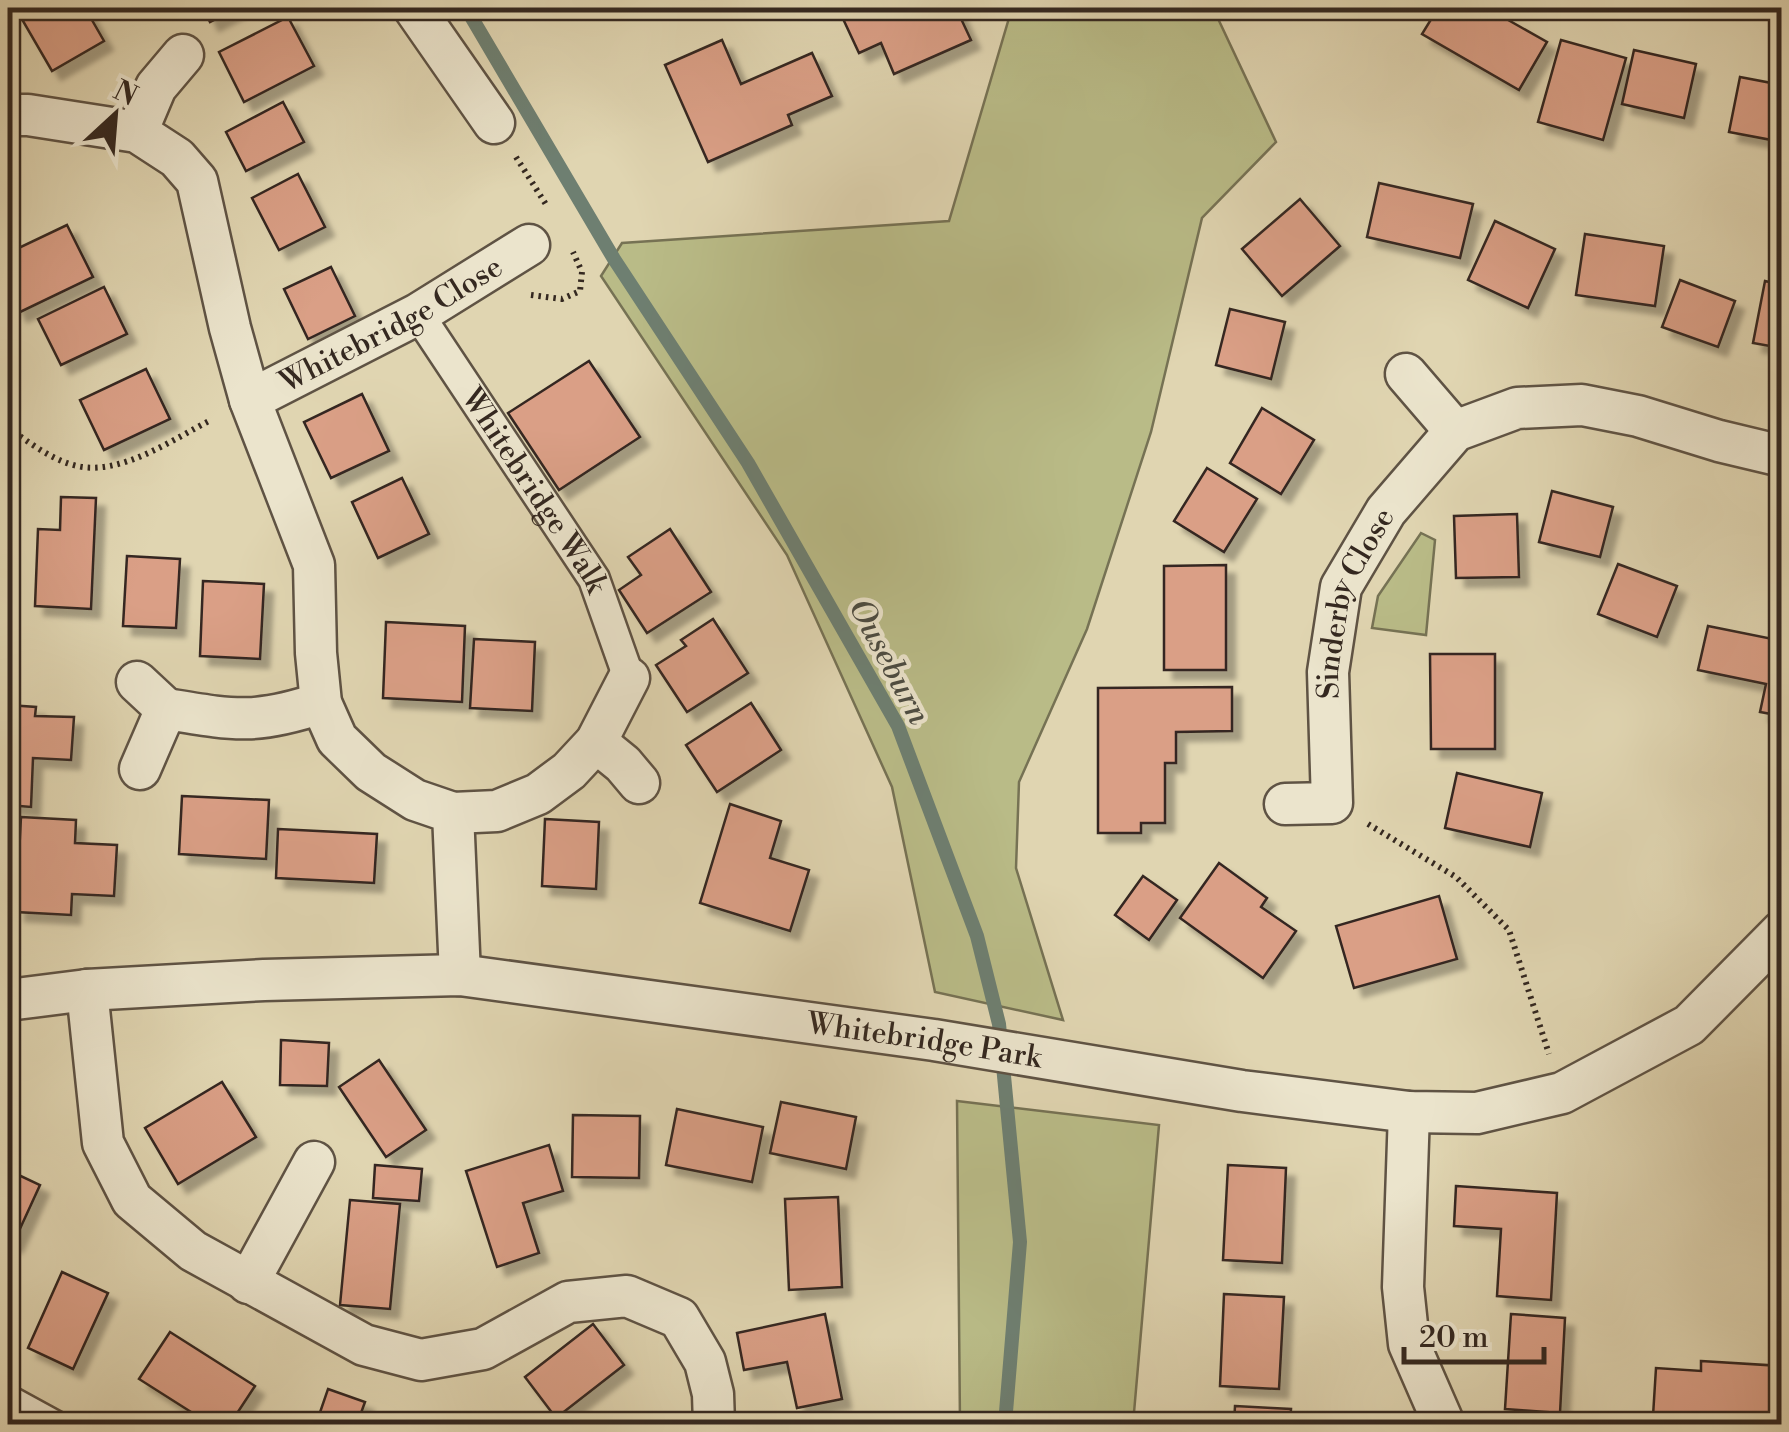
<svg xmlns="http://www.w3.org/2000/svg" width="1789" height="1432" font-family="'Libre Bodoni',serif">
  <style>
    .green { fill: #b9bb87; stroke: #767254; stroke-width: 2.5 }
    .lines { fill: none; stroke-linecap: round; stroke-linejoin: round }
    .stream { stroke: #6e7f71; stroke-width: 14 }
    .building { fill: #da9f86; stroke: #342820; stroke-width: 2.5; filter: url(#shadow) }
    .service-casing { stroke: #5f5344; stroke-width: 25 }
    .pedestrian-casing { stroke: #5f5344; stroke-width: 35 }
    .minor-casing { stroke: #5f5344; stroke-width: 45 }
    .path { stroke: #342820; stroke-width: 6; stroke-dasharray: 2.5 5; stroke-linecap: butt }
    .service { stroke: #ebe4cc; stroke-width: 20 }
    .pedestrian { stroke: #ebe4cc; stroke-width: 30 }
    .minor { stroke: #ebe4cc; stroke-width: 40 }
    .labels { text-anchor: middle; stroke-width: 9; stroke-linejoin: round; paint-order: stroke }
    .street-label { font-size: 30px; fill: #342820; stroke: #ebe4cc }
    .water-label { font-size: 32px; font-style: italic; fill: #4c4c42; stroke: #ebe4cc }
  </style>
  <defs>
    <filter id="shadow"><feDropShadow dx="9" dy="9" stdDeviation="2.5" flood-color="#0004"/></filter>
  </defs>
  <rect width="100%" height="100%" fill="#e0d5b1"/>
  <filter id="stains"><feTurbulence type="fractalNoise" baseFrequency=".002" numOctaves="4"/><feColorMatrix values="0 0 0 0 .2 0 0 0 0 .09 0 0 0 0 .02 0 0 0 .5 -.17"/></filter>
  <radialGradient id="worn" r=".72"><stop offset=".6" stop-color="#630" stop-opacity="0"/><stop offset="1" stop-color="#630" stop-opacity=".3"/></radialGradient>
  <g class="green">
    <path d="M1012,8H1213L1276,142L1202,218L1151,432L1087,629L1019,782L1016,868L1063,1020L935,992L892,787L787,555L601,276L622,243L949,221Z"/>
    <path d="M1421,533L1435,540L1426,635L1372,628L1378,596Z"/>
    <path d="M957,1101L1159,1125L1133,1424H960Z"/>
  </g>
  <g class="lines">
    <path class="stream" d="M466,8L614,259L748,463L898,726L977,936L999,1024L1020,1242L1005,1424"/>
  </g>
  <g class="building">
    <path d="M19,8H85L104,41L52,71L16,9Z"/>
    <path d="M203,8H238L210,22Z"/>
    <path d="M838,8H956L971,40L894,74L881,43L859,53Z"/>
    <path d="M1438,8H1487L1547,42L1519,90L1422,34Z"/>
    <path d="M288,17L314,66L244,102L219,52Z"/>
    <path d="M722,40L741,84L812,53L832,96L788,115L792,125L708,162L665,65Z"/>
    <path d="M1561,40L1626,58L1603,140L1538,122Z"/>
    <path d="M1634,50L1696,64L1684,118L1622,104Z"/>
    <path d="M1740,77L1782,85V142L1729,132Z"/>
    <path d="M283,102L304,142L246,171L226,132Z"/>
    <path d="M298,174L325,227L279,250L252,198Z"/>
    <path d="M1379,183L1473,204L1460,258L1367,237Z"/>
    <path d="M1300,199L1340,246L1282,296L1242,249Z"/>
    <path d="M1495,221L1555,249L1528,308L1468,280Z"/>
    <path d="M67,225L93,277L18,313L8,291V253Z"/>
    <path d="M1585,234L1664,246L1655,306L1576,295Z"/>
    <path d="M331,267L355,316L308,339L284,289Z"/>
    <path d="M1680,280L1735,301L1718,347L1662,327Z"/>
    <path d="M1765,281L1782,285V348L1753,343Z"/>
    <path d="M104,287L127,334L61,365L38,319Z"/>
    <path d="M1230,309L1285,322L1271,379L1216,365Z"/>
    <path d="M589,361L640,437L559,490L508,413Z"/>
    <path d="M146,369L170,419L104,450L80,400Z"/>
    <path d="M362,394L389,451L331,478L304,422Z"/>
    <path d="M1262,408L1314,440L1281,494L1230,463Z"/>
    <path d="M1207,468L1257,499L1224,552L1174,521Z"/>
    <path d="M402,478L429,534L378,558L352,502Z"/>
    <path d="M1552,491L1613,507L1600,557L1539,542Z"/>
    <path d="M61,497L96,498L91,609L35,606L38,529L60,530Z"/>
    <path d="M1517,514L1519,577L1456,578L1454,516Z"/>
    <path d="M670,529L711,592L647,633L619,590L641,575L628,557Z"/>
    <path d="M127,556L180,559L176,628L123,626Z"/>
    <path d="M1618,564L1677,586L1657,637L1598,614Z"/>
    <path d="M1226,565V670H1164V566Z"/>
    <path d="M203,581L264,584L260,659L200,656Z"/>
    <path d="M713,619L748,673L687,712L656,665L686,646L681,640Z"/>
    <path d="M386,622L465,626L462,702L383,698Z"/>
    <path d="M1708,626L1782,641V716L1760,712L1766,684L1698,670Z"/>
    <path d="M474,639L535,642L532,711L470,708Z"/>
    <path d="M1430,654H1495V749H1431Z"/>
    <path d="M1232,687V731L1176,732V763H1165V823H1141V833H1098V688Z"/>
    <path d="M751,703L781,750L717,792L686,745Z"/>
    <path d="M8,705L36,707L35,716L74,717L71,760L33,758L31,807L8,805Z"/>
    <path d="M1457,773L1542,793L1530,847L1445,828Z"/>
    <path d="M182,796L269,800L266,859L179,854Z"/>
    <path d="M730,804L781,821L770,858L809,870L790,931L700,903Z"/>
    <path d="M21,817L76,820L75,843L117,845L114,896L72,894L71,915L16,912Z"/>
    <path d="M545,819L599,822L596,889L542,886Z"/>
    <path d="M278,829L377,834L374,883L276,878Z"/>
    <path d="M1219,863L1267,898L1261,907L1296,931L1263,978L1180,918Z"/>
    <path d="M1143,876L1177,900L1149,940L1115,915Z"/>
    <path d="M1439,896L1457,959L1354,988L1336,926Z"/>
    <path d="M281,1040L329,1043L327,1086L280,1085Z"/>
    <path d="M379,1060L426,1130L386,1157L339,1087Z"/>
    <path d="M222,1082L256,1137L178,1184L145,1128Z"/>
    <path d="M781,1102L856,1117L846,1169L770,1153Z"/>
    <path d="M677,1109L763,1127L752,1182L666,1165Z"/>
    <path d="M573,1115L640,1116L639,1178L572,1177Z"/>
    <path d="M549,1145L563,1191L523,1203L539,1253L497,1267L466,1171Z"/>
    <path d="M375,1165L422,1169L419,1201L373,1198Z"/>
    <path d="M1228,1165L1286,1168L1282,1263L1223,1260Z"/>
    <path d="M8,1170L40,1185L13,1244L8,1241Z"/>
    <path d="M1456,1186L1557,1193L1551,1300L1497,1296L1501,1229L1454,1226Z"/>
    <path d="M838,1197L842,1287L789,1290L785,1199Z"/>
    <path d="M350,1200L400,1204L390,1309L340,1305Z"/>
    <path d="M62,1272L108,1293L73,1369L28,1348Z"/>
    <path d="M1224,1294L1284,1297L1279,1389L1220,1386Z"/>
    <path d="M825,1314L842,1399L797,1408L787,1362L744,1370L737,1333Z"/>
    <path d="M1511,1314L1565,1318L1560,1413L1505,1409Z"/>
    <path d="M593,1324L624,1365L556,1418L525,1377Z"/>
    <path d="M170,1332L255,1386L230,1424H210L139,1379Z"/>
    <path d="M1701,1361L1782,1366V1424L1653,1416L1656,1368L1701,1371Z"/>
    <path d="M328,1389L365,1402L357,1424H316Z"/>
    <path d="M1235,1406L1291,1409L1290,1424H1234Z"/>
    <path d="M250,1417L272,1424H247Z"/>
  </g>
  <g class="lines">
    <defs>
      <path id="service" d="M8,1395L61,1424"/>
      <g id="pedestrian">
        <path id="s1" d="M418,314L594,579L629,678"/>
      </g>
      <g id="minor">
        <path d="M414,8L494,123"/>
        <path d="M8,115H28L137,132L177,158L197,181L230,328L250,400L314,565L316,653L321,703L337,739L371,772L415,800L453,813L460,975"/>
        <path d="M137,132L156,87L183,55"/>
        <path d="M1406,374L1455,431"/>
        <path id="s2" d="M250,400L418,314L529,245"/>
        <path d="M137,682L166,709"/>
        <path d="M596,742L623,764L639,783"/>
        <path d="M140,769L166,709C234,720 254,725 321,703"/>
        <path id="s3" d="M1285,804L1332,803L1328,672L1341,587L1386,511L1455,431L1517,408L1582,405L1638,416L1719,441L1782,456"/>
        <path d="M453,813L497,811L538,794L569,771L596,742L629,678"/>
        <path d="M87,990L103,1143L132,1200L193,1251L364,1345L421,1360L483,1349L568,1302L627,1296L679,1318L705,1362L713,1394L714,1424"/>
        <path id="s4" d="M8,1000L87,990L264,980L460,975L934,1040L1242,1091L1409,1112L1477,1113L1562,1093L1689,1025L1782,931"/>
        <path d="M1409,1112L1403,1287L1409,1344L1444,1424"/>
        <path d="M248,1283L314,1162"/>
      </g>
    </defs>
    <use href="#service" class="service-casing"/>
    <use href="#pedestrian" class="pedestrian-casing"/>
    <use href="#minor" class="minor-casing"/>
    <g class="path">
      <path d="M516,157L547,206"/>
      <path d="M531,295L562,299L580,291L582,272L573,252"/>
      <path d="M8,428C29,442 51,460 77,466C121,476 173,439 211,420"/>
      <path d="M1368,824L1456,877L1509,930L1549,1054"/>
    </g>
    <use href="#service" class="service"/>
    <use href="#pedestrian" class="pedestrian"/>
    <use href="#minor" class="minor"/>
  </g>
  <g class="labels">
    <g class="street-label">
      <text dy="10" stroke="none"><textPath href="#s2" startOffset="160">Whitebridge Close</textPath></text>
      <text dy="10" stroke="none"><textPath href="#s1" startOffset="212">Whitebridge Walk</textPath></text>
      <text dy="10" stroke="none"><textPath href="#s3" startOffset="252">Sinderby Close</textPath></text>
      <text dy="10" stroke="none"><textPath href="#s4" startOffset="922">Whitebridge Park</textPath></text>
    </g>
    <g class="water-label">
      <text transform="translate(890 661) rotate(62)" y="11">Ouseburn</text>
    </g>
  </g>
  <rect width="1789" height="1432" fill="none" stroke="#e0d5b1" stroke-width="40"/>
  <rect x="10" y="10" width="1769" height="1412" fill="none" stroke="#342820" stroke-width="5"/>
  <rect x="20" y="20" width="1749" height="1392" fill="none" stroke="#342820" stroke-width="2.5"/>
  <g transform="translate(115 115) rotate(26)" stroke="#ebe4cc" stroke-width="8" paint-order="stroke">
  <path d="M0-8L18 38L0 25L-18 38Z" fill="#342820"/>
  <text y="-15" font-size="28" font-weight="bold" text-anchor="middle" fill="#342820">N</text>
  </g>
  <path d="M1404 1347v15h140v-15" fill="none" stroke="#342820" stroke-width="5"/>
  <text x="1419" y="1347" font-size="30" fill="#342820" stroke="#ebe4cc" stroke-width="8" paint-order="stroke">20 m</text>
  <rect width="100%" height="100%" filter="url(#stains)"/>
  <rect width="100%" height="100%" fill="url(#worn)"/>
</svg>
